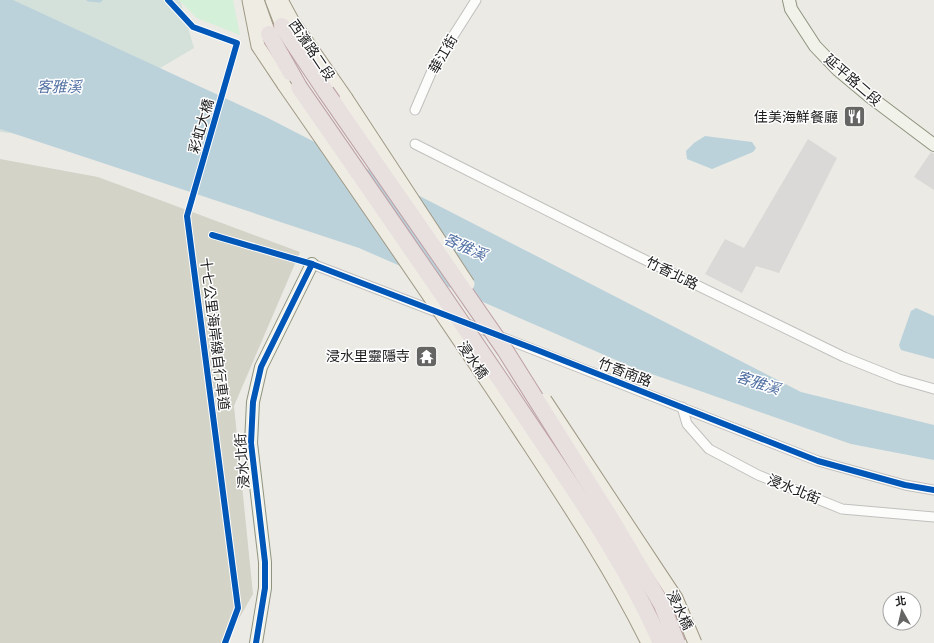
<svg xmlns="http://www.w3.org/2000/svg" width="934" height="643" font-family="'Public Sans','Noto Sans TC',sans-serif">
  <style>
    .residential { fill: #dad9d7 }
    .construction { fill: #d3d3c8 }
    .wetland { fill: #d4e1da }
    .park { fill: #d5f0d8 }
    .water { fill: #bbd2db }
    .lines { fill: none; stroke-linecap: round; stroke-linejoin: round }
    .stream { stroke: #bbd2db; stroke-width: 3 }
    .street-casing { stroke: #c1c0be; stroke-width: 11 }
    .secondary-casing { stroke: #8f937f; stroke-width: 14 }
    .primary-casing { stroke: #9f9984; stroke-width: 15 }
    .highway-casing { stroke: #bda0a4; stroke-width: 18 }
    .street { stroke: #fcfcfb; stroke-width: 9 }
    .secondary { stroke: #f1f2ea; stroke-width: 12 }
    .primary { stroke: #efece4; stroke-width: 13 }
    .highway { stroke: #e8dfdf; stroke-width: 16 }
    .primary-bridge-casing { stroke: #9f9984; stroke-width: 15; stroke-linecap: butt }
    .highway-bridge-casing { stroke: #bda0a4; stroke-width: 18; stroke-linecap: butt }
    .primary-bridge { stroke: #efece4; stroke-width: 13 }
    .highway-bridge { stroke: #e8dfdf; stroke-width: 16 }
    .cycleway-casing { stroke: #fff; stroke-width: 8 }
    .cycleway { stroke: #0057b8; stroke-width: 6 }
    .labels { text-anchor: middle; stroke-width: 3; stroke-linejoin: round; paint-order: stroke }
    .street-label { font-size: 14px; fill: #1d1d1d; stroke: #fff }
    .poi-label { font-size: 14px; fill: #1d1d1d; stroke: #fff; text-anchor: end }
    .water-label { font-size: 15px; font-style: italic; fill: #5271a3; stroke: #fff }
  </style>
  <rect width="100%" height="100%" fill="#ebeae5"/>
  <g class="residential">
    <path d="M808,139L837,158L779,273L756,266L742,293L705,274L725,239L744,248Z"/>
    <path d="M931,152L934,154V190L914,177Z"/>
  </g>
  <path class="construction" d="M0,159L98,177L300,252L234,406L253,594L225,643H0Z"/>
  <path class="wetland" d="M0,0H180L194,48L123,90L20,134L0,132Z"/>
  <path class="park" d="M179,0H233L240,35L197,18Z"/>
  <g class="water">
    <path d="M0,0H13L266,117L801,392L934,425V460L851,444L632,367L359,248L0,129Z"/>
    <path d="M705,136L752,142L756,148L753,152L712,169L687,159L686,151L694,143Z"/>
    <path d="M916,308L934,316V359L901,350L899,345L911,311Z"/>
  </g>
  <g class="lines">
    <path class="stream" d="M88,0L100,1L101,0"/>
    <defs>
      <g id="street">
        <path d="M415,110L434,66L476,0"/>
        <path d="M415,144L635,255L844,357L899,379L934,389"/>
        <path d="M312,264L442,314"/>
        <path d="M463,322L818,461L905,485L934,490"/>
        <path d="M682,407L687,424L709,449L758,475L842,509L934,517"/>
      </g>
      <g id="secondary">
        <path d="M789,0L791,9L815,46L838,70L869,96L934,145"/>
        <path d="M256,643L265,588V562L251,443L253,402L261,367L312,264"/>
      </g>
      <g id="primary">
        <path d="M249,0L258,46L284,85"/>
        <path d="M257,0L269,34"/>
        <path d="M272,0L282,26"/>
        <path d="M281,0L293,22L346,98"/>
      </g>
      <g id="highway">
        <path d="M282,26L326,92"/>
        <path d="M269,34L299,87"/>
      </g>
    </defs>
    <use href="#street" class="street-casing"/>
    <use href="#secondary" class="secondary-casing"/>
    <use href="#primary" class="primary-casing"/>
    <use href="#highway" class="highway-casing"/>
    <use href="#street" class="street"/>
    <use href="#secondary" class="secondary"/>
    <use href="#primary" class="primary"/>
    <use href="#highway" class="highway"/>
    <defs>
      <g id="primary-bridge">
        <path d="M284,85C363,199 442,313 518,428C564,498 611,568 648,643"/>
        <path d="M346,98L468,284"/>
        <path d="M545,400L676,598L695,643"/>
      </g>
      <g id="highway-bridge">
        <path d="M299,87C374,195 449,303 522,412C572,487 625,560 661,643"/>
        <path d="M326,92L505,350L613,522L662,605L677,643"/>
      </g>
    </defs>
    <use href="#primary-bridge" class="primary-bridge-casing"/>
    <use href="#highway-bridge" class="highway-bridge-casing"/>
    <use href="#primary-bridge" class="primary-bridge"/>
    <use href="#highway-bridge" class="highway-bridge"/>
    <defs>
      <g id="cycleway">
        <path d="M168,0L193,27L237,43L187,216L238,608L225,643"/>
        <path d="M212,235L312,264L537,350L818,461L905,485L934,490"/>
        <path d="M256,643L265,588V562L251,443L253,402L261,367L312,264"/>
      </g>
    </defs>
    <use href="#cycleway" class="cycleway-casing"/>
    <use href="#cycleway" class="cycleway"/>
  </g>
  <defs>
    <symbol id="restaurant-square" viewBox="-11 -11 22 22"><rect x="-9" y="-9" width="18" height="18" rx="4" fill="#656563" stroke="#fff"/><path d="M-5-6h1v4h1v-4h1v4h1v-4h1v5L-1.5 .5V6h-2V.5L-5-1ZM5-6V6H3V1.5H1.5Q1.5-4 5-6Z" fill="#fff"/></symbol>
    <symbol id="temple-square" viewBox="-11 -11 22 22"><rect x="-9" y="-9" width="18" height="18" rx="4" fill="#656563" stroke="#fff"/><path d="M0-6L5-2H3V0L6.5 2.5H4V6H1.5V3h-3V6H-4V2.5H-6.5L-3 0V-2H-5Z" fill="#fff"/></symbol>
  </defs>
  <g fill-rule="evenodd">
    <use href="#restaurant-square" x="842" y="104" width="25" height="25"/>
    <use href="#temple-square" x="414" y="344" width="25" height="25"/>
  </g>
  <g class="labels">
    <g class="street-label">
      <text transform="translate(312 50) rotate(56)" y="5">西濱路二段</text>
      <text transform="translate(443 54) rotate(-60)" y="5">華江街</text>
      <text transform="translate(853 80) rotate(41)" y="5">延平路二段</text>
      <text transform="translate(201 126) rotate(-74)" y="5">彩虹大橋</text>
      <text transform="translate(672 273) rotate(26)" y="5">竹香北路</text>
      <text transform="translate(215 334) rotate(83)" y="5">十七公里海岸線自行車道</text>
      <text transform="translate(473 360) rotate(56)" y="5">浸水橋</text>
      <text transform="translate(625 372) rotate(21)" y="5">竹香南路</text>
      <text transform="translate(242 461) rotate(-94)" y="5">浸水北街</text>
      <text transform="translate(794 489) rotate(22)" y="5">浸水北街</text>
      <text transform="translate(680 610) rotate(64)" y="5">浸水橋</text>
    </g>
    <g class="poi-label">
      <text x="838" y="122">佳美海鮮餐廳</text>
      <text x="410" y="361">浸水里靈隱寺</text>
    </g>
    <g class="water-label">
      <text x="59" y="92">客雅溪</text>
      <text transform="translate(465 247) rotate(24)" y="5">客雅溪</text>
      <text transform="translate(758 383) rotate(18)" y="5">客雅溪</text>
    </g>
  </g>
  <g transform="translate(902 611) rotate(352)"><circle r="19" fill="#ffffff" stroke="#a5a5a5"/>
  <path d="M0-3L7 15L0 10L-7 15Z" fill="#656563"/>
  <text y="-6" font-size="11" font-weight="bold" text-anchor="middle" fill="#1d1d1d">北</text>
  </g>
</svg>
